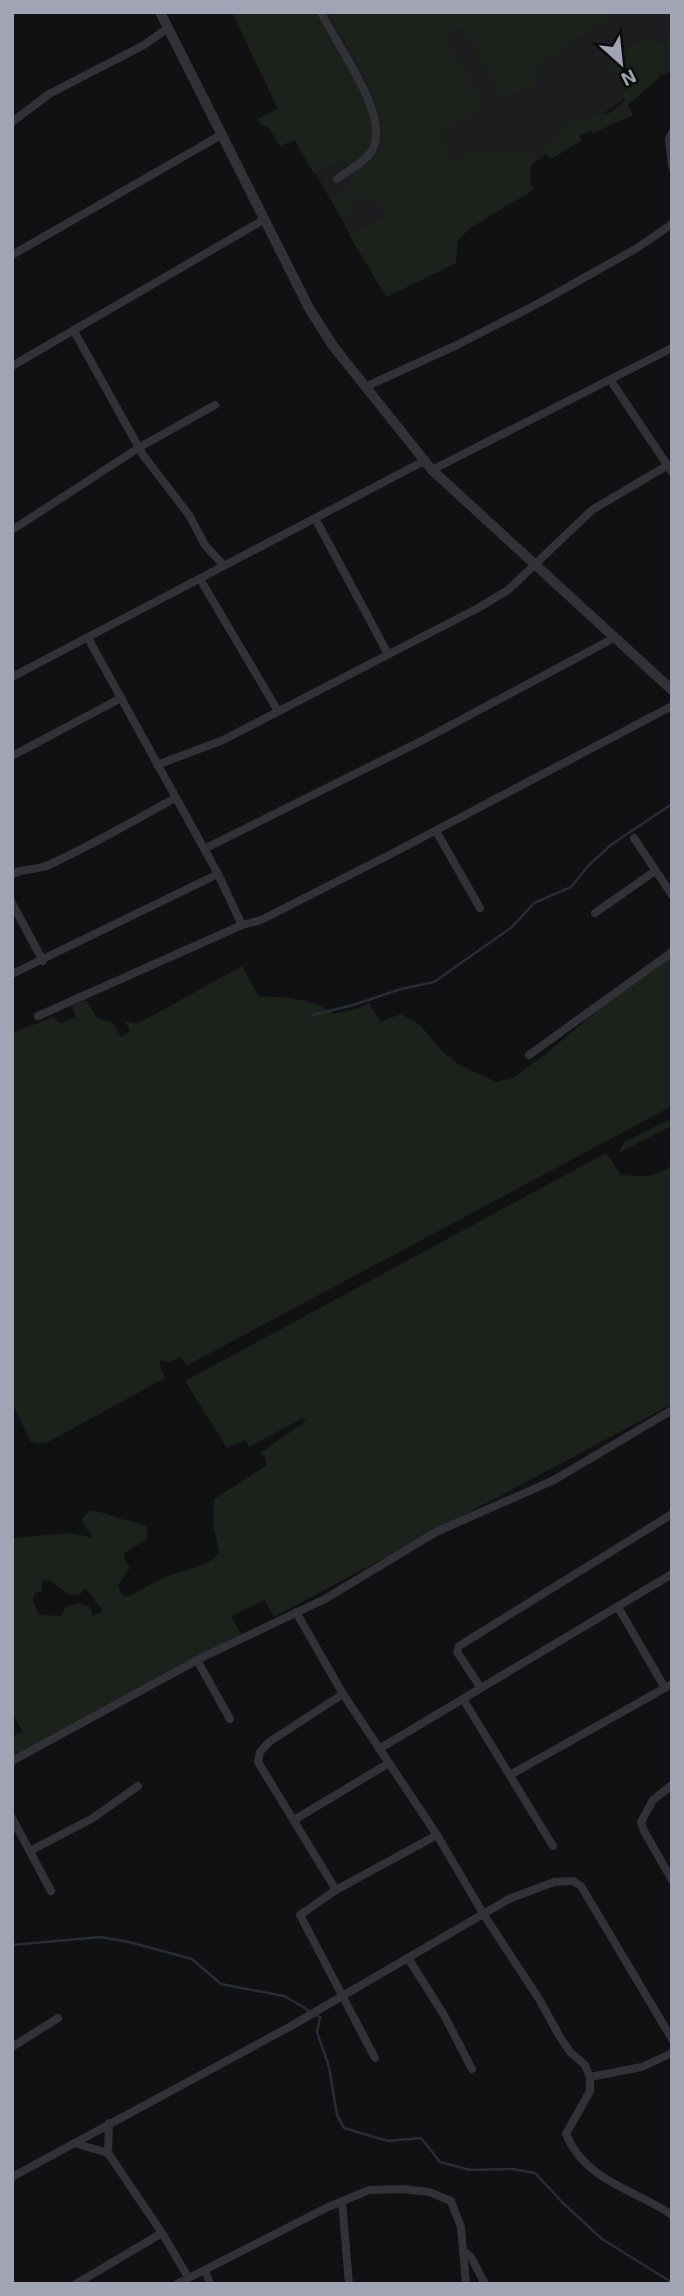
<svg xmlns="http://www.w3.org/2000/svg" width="684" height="2296" font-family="'Exo 2',sans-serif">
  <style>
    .built { fill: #1d1c1f }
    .green { fill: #1b221c; fill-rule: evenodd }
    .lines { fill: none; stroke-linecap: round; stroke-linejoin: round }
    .stream { stroke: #262d36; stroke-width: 2.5 }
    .minor { stroke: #313137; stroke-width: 8 }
    .tertiary { stroke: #313137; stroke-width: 10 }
  </style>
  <rect width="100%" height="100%" fill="#111012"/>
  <path class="built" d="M233,12H672V71L645,84L524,170L534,189L379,286L277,105Z"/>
  <g class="green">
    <path d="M232,12H320C334,40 378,108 373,138C371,152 359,159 349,167L342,158L314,174L295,140L280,146L269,128L260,124L258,119L278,109Z"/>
    <path d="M328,12H611L612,16L530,71L535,82L505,99L462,27L444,39L485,105L440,133L451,163L474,150L530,151L533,157C529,170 532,180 529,193L474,224L458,240L456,263L387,297L349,235L386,216L378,199C362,203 355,201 348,186L355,182L350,174C357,170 368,166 373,160C404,125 345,45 328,12Z"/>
    <path d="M651,36L655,46L672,38V66L662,71C656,86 639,92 628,106L633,115L593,133L591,130L579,136L581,141L551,159L544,151L566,123L612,112L624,101L623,88L609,61L635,44Z"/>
    <path d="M345,188L353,203L349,212L340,217L330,199Z"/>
    <path d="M672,955V1106L186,1366L181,1357L169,1362L159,1361L165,1378L46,1443L39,1444L31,1442L12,1403V1033L53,1017L60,1023L76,1018L72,1006L86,1000L97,1018L112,1022L121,1037L130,1031L125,1021L133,1023L141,1022L242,966L259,997C285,996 314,999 334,1014L359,1008L369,1003L380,1022L401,1014L420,1025L444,1053L458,1064L496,1082L513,1078L543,1056L610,1000Z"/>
    <path d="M672,1118V1130L669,1127L619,1153L623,1143Z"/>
    <path d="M606,1153L621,1175C644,1176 645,1179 668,1169L672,1159V1404L274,1617L265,1600L231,1616L241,1634L12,1757V1737L23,1731L12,1714V1538L71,1533L93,1538L81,1520L89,1511C101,1511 107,1514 118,1518C128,1521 138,1522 147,1526V1539L125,1553L124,1558L130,1568L118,1585L122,1595L128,1597C142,1590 158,1578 174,1574C190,1569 208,1566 219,1553L213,1523L214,1499L266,1466V1458L260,1453L306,1421L303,1418L249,1447L245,1440L227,1448L185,1381ZM50,1580L68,1594L79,1595L86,1588L103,1611L93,1616L90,1607L79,1603L66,1607L61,1616L39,1615L33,1600L35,1593L42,1591V1581Z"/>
  </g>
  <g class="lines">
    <g class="stream">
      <path d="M313,1015L353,1005L401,989L434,982L512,927L534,903L571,887L588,866L612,844L672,804"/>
      <path d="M12,1945L100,1937L129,1942L192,1959L221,1984L284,1996L310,2011"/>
      <path d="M316,2015L320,2017L317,2032L329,2067L337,2115L344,2128L388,2141L421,2138L440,2162L470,2170L512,2169L535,2173L563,2203L602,2239L668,2280L671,2284"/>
    </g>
    <g class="minor">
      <path d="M321,12C335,44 394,119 371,152C364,163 347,171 337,179"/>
      <path d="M12,122L49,94L144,45L168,28"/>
      <path d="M672,133L669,139L672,166"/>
      <path d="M12,255L221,135"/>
      <path d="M74,331L143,455L189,515L205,545L224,566"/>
      <path d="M12,366L265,219"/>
      <path d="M611,381L672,472"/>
      <path d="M365,387L457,345L541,302L637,248L672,224"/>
      <path d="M432,470L672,348"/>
      <path d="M315,518L388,654"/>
      <path d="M12,530L140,447L215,405"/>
      <path d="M200,579L278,711"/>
      <path d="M88,638L218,874L242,925"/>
      <path d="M12,677L424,461"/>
      <path d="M12,756L121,698"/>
      <path d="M157,765L223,740L480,607L508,590L592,510L668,465"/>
      <path d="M436,831L480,908"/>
      <path d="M634,838L672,895"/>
      <path d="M204,849L425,739L614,638"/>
      <path d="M12,874C25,868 37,870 49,865C92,845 134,821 175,798"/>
      <path d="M12,903L43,961"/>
      <path d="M595,913L655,871"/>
      <path d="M12,974L218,874"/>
      <path d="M38,1016L242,925L261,920L391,854L672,706"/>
      <path d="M529,1055L672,952"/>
      <path d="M618,1607L665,1688"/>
      <path d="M296,1612L343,1694L437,1835L484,1915L539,1999L560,2037L570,2052L585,2065L590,2077V2091L566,2134C585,2181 634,2189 672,2215"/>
      <path d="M197,1660L230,1719"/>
      <path d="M481,1688L457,1652L459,1646L672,1514"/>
      <path d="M463,1699L553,1846"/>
      <path d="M379,1749L672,1574"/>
      <path d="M12,1761L203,1657L325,1599L436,1532L554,1480L672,1410"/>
      <path d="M510,1775L672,1684"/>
      <path d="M672,1785L653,1800L641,1822L644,1831L672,1880"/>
      <path d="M12,1818L51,1891"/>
      <path d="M294,1820L389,1763"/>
      <path d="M30,1851L93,1818L138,1786"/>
      <path d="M336,1890L258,1762L260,1752L269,1742L343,1694"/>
      <path d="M408,1958L444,2015L472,2069"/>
      <path d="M12,2047L58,2018"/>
      <path d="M375,2058L300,1915L336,1890L437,1835"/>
      <path d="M590,2077L642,2067L672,2053"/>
      <path d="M109,2123L108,2153L162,2233L188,2277"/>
      <path d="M74,2143L108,2153"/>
      <path d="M12,2177L291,2026L509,1899L554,1882L573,1881L581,1886L672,2039"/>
      <path d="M342,2201L349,2284"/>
      <path d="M464,2251L471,2257L485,2284"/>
      <path d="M205,2270L210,2284"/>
      <path d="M76,2284L162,2233"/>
      <path d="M177,2284L328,2207L369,2190L403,2189L429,2192L451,2201L461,2227L466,2284"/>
    </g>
    <path class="tertiary" d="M160,12L309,308L333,346L432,470L672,690"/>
  </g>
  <rect width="684" height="2296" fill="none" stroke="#a1a4b4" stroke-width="28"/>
  <g transform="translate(621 63) rotate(153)" stroke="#0c0c0d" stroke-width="5" paint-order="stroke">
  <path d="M0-5L12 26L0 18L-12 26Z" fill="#a1a4b4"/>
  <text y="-10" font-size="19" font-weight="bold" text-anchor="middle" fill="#a1a4b4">N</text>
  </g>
</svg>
